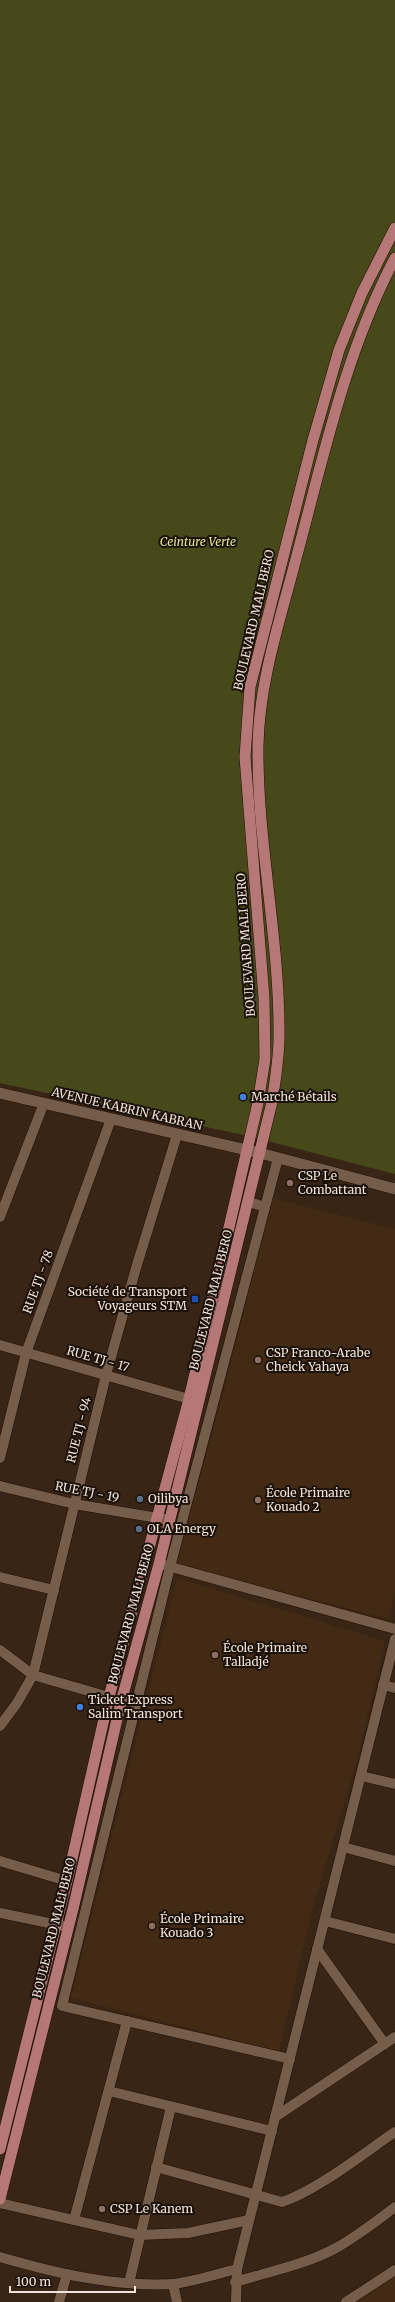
<svg xmlns="http://www.w3.org/2000/svg" width="395" height="2302" font-family="Merriweather,serif">
  <style>
    .built { fill: #432a14 }
    .green { fill: #47491b }
    .lines { fill: none; stroke-linecap: round; stroke-linejoin: round }
    .minor-casing { stroke: #200e01; stroke-width: 11 }
    .tertiary-casing { stroke: #200e01; stroke-width: 12 }
    .primary-casing { stroke: #200e01; stroke-width: 12 }
    .minor { stroke: #745d4b; stroke-width: 10 }
    .tertiary { stroke: #745d4b; stroke-width: 11 }
    .primary { stroke: #b67777; stroke-width: 11 }
    .shop-dot { fill: #3f7fe0; stroke: #1a1109; stroke-width: 1.5 }
    .education-dot { fill: #8d6e63; stroke: #1a1109; stroke-width: 1.5 }
    .transit-dot { fill: #1a4fb4; stroke: #1a1109; stroke-width: 1.5 }
    .service-dot { fill: #5c6f8a; stroke: #1a1109; stroke-width: 1.5 }
    .labels { text-anchor: middle; stroke-width: 4; stroke-linejoin: round; paint-order: stroke }
    .park-label { font-size: 12px; font-style: italic; fill: #dfe594; stroke: #1a1109 }
    .street-label { font-size: 12px; fill: #f1e3d9; stroke: #1a1109 }
    .poi-label { font-size: 12px; fill: #f1e3d9; stroke: #1a1109; text-anchor: start }
  </style>
  <rect width="100%" height="100%" fill="#392515"/>
  <g class="built">
    <path d="M272,1198L395,1229V1591L389,1619L176,1564L222,1398Z"/>
    <path d="M177,1578L385,1641L357,1760L313,1907L279,2051L71,1998Z"/>
    <path d="M395,2273V2302H351Z"/>
  </g>
  <path class="green" d="M0,0H395V1174L248,1136L0,1083Z"/>
  <g class="lines">
    <defs>
      <g id="minor">
        <path d="M278,1158L170,1567L62,2006L290,2059"/>
        <path d="M249,1202L265,1207"/>
        <path d="M0,1217L44,1103"/>
        <path d="M0,1345L189,1399"/>
        <path d="M0,1458L26,1353L111,1119"/>
        <path d="M0,1486L74,1504L170,1520"/>
        <path d="M164,1565L395,1629"/>
        <path d="M0,1577L54,1590"/>
        <path d="M0,1650L33,1675L109,1697"/>
        <path d="M383,1685L395,1688"/>
        <path d="M0,1726L17,1703L33,1675L106,1375L136,1268L177,1135"/>
        <path d="M361,1776L395,1784"/>
        <path d="M343,1847L395,1861"/>
        <path d="M0,1861L67,1881"/>
        <path d="M0,1913L68,1927"/>
        <path d="M325,1921L395,1939"/>
        <path d="M317,1949L385,2044"/>
        <path d="M109,2091L272,2131"/>
        <path d="M275,2117L395,2037"/>
        <path d="M156,2167L282,2202C316,2191 364,2153 395,2132"/>
        <path d="M0,2203L139,2235L188,2233L249,2220"/>
        <path d="M74,2220L127,2021"/>
        <path d="M0,2257C55,2273 114,2287 172,2284C193,2282 216,2274 237,2269"/>
        <path d="M235,2282C268,2272 304,2265 334,2249C356,2237 375,2222 395,2207"/>
        <path d="M129,2283L171,2107"/>
        <path d="M173,2284L177,2302"/>
        <path d="M59,2302L67,2274"/>
        <path d="M236,2302L237,2269L395,1639"/>
        <path d="M346,2302L395,2270"/>
      </g>
      <path id="tertiary" d="M0,1093L260,1153L395,1189"/>
      <g id="primary">
        <path d="M0,2149L67,1881L109,1697L189,1399L258,1103L265,1059L264,998L245,757L250,687L313,440L339,350L362,293L395,228"/>
        <path d="M0,2199L73,1909L121,1702L159,1564L272,1102C275,1081 279,1059 279,1037C280,940 257,843 258,746C259,681 281,617 297,555C324,454 346,351 395,258"/>
      </g>
    </defs>
    <use href="#minor" class="minor-casing"/>
    <use href="#tertiary" class="tertiary-casing"/>
    <use href="#primary" class="primary-casing"/>
    <use href="#minor" class="minor"/>
    <use href="#tertiary" class="tertiary"/>
    <use href="#primary" class="primary"/>
  </g>
  <g class="shop-dot">
    <circle cx="243" cy="1097" r="4"/>
    <circle cx="80" cy="1707" r="4"/>
  </g>
  <g class="education-dot">
    <circle cx="290" cy="1183" r="4"/>
    <circle cx="258" cy="1360" r="4"/>
    <circle cx="258" cy="1500" r="4"/>
    <circle cx="215" cy="1655" r="4"/>
    <circle cx="152" cy="1926" r="4"/>
    <circle cx="102" cy="2209" r="4"/>
  </g>
  <rect class="transit-dot" x="191" y="1295" width="8" height="8" rx="2"/>
  <g class="service-dot">
    <circle cx="140" cy="1499" r="4"/>
    <circle cx="139" cy="1529" r="4"/>
  </g>
  <g class="labels">
    <g class="park-label">
      <text x="198" y="546">Ceinture Verte</text>
    </g>
    <g class="street-label">
      <text transform="translate(254 620) rotate(-77)" y="4">BOULEVARD MALI BERO</text>
      <text transform="translate(246 945) rotate(-94)" y="4">BOULEVARD MALI BERO</text>
      <text transform="translate(127 1109) rotate(13)" y="4">AVENUE KABRIN KABRAN</text>
      <text transform="translate(38 1282) rotate(-70)" y="4">RUE TJ - 78</text>
      <text transform="translate(211 1300) rotate(-76)" y="4">BOULEVARD MALI BERO</text>
      <text transform="translate(98 1359) rotate(16)" y="4">RUE TJ - 17</text>
      <text transform="translate(79 1430) rotate(-76)" y="4">RUE TJ - 94</text>
      <text transform="translate(87 1492) rotate(11)" y="4">RUE TJ - 19</text>
      <text transform="translate(131 1614) rotate(-75)" y="4">BOULEVARD MALI BERO</text>
      <text transform="translate(54 1928) rotate(-76)" y="4">BOULEVARD MALI BERO</text>
    </g>
    <g class="poi-label">
      <text x="251" y="1101">Marché Bétails</text>
      <text x="298" y="1180">CSP Le<tspan x="298" dy="14">Combattant</tspan></text>
      <text x="187" y="1296" text-anchor="end">Société de Transport<tspan x="187" dy="14">Voyageurs STM</tspan></text>
      <text x="266" y="1357">CSP Franco-Arabe<tspan x="266" dy="14">Cheick Yahaya</tspan></text>
      <text x="266" y="1497">École Primaire<tspan x="266" dy="14">Kouado 2</tspan></text>
      <text x="148" y="1503">Oilibya</text>
      <text x="147" y="1533">OLA Energy</text>
      <text x="223" y="1652">École Primaire<tspan x="223" dy="14">Talladjé</tspan></text>
      <text x="88" y="1704">Ticket Express<tspan x="88" dy="14">Salim Transport</tspan></text>
      <text x="160" y="1923">École Primaire<tspan x="160" dy="14">Kouado 3</tspan></text>
      <text x="110" y="2213">CSP Le Kanem</text>
    </g>
  </g>
  <path d="M10 2286v6h125v-6" fill="none" stroke="#f1e3d9" stroke-width="2"/>
  <text x="16" y="2286" font-size="12" fill="#f1e3d9" stroke="#1a1109" stroke-width="3" paint-order="stroke">100 m</text>
</svg>
